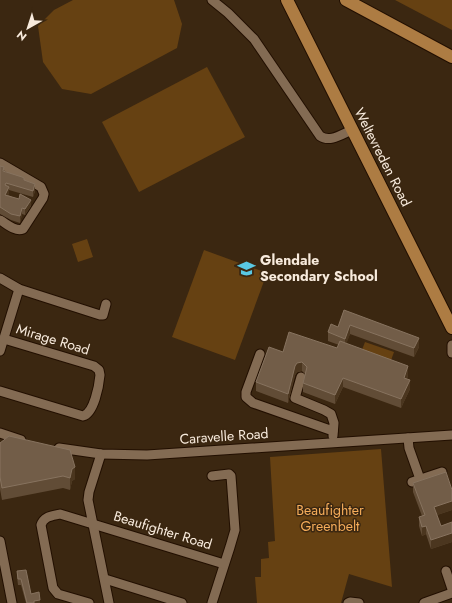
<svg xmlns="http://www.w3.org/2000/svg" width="452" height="603" font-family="Jost,sans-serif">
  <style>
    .green { fill: #664112 }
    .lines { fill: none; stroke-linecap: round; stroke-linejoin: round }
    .minor-casing { stroke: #220f00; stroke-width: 11 }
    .major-casing { stroke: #220f00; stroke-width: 14 }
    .minor { stroke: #836b53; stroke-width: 9 }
    .major { stroke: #ad7c43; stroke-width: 12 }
    .wall { fill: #614c36 }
    .shaded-wall { fill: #4b361f }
    .building { fill: #725d48; stroke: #87735f }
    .labels { text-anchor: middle; stroke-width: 3; stroke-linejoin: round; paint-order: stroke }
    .street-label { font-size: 14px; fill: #f8ebdd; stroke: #3b2711 }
    .poi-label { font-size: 14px; font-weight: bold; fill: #f8ebdd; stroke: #3b2711; text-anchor: start }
    .park-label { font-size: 14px; fill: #f6ad5a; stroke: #3b2711 }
  </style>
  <rect width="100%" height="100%" fill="#3b2711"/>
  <g class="green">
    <path d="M73,0H174L182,24L177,48L91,94L62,89L43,62L38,26L54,10Z"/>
    <path d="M395,0H452V30Z"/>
    <path d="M207,67L245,137L139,192L102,122Z"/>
    <path d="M87,239L93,257L78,262L72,244Z"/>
    <path d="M204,250L267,273L235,360L172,337Z"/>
    <path d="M365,342L394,352L389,366L360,355Z"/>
    <path d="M381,449L392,587L349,574L341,603H257L255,577H261V559L269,558L268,542L275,541L270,457Z"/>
  </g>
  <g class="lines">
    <defs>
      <g id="minor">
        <path d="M212,0L228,13L254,39L320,136C330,143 342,134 352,130"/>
        <path d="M0,163L41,187L44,194L43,198L23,229C15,232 7,224 0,220"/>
        <path d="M0,278L19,289L100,315H103L106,304"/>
        <path d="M452,345V353"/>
        <path d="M0,351L19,289"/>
        <path d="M260,354L246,392V397L253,403L333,431"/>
        <path d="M301,377L295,398L324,410L331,414L334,423L333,436"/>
        <path d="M0,391L83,416C94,413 99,386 100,375L99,370L94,366L4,339"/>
        <path d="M0,433L21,440"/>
        <path d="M408,438L409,448L420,479"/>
        <path d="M59,448L101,454L147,455L452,435"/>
        <path d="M101,454L89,492L88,500L109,603"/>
        <path d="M212,476L229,474L231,476L235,530L230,547L212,603"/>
        <path d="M412,482L442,472"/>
        <path d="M0,541L12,603"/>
        <path d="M446,571L452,589"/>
        <path d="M105,579L182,603"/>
        <path d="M89,603L58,594L53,588L41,525C44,516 52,516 60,514L224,564"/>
        <path d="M348,603L350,602L359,603"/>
        <path d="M424,603L452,593"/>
      </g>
      <g id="major">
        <path d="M287,0L452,328"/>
        <path d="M346,0L452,57"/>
      </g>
    </defs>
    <use href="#minor" class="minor-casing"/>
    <use href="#major" class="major-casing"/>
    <use href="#minor" class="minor"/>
    <use href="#major" class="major"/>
  </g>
  <g class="wall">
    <path d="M0,166L4,171L24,180L35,191L33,197L9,190V193L8,195L31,206L25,215L22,214L20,223L11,220L0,214Z"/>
    <path d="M344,310L419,347L414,357L350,334L346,343L408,375L407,379L410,389L401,408L343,387L335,404L303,392V383L305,374L302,371L297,372L295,375L288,403L256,391V382L283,352L337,348L339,345L328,341V332L338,327Z"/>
    <path d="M0,443L75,479L72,481L70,490L63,488L2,500L0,489Z"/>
    <path d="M413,483L452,490V510L437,515L441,526L452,522V542L431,549L426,534L422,536L419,526V517L422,516L413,492Z"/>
    <path d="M17,571L31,594L40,603H26L21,585H18L17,577Z"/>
  </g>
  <g class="shaded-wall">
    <path d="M35,184V191L33,197V191Z"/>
    <path d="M9,187V193L5,201V195Z"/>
    <path d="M31,200V206L25,215V209Z"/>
    <path d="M22,208V214L20,223V216Z"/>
    <path d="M350,325V334L345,348V339Z"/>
    <path d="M419,338V347L414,357V348Z"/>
    <path d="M302,362V371L297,372L295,375L288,403V394L295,366L297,363Z"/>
    <path d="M408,366V375L404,387V378Z"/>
    <path d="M343,378V387L335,404V395Z"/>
    <path d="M410,380V389L401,408V399Z"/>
    <path d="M75,467V479L72,481L70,490V478L72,469Z"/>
    <path d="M452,501V510L434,516V507Z"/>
    <path d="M426,526V534L422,536V527Z"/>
    <path d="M452,533V542L431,549V540Z"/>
    <path d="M40,600V603H34V601Z"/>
  </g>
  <g class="building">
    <path d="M0,166L4,167L3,171L22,177L24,178V180L35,184L33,191L6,183L5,185L9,187L5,195L19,199L20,194L31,200L25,209L22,208L20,216L11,214L0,207Z"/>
    <path d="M344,310L419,338L414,348L350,325L345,339L328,332L331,324L338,327Z"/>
    <path d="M289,332L337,348L340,341L408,366L404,378L410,380L401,399L343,378L335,395L303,383L307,367L302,362L297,363L295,366L288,394L256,382L269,347L283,352Z"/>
    <path d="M9,436L70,450L75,467L72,469L70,478L63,476L2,488L0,477V443Z"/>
    <path d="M446,472L452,490V501L434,507L441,526L452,522V533L431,540L426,526L422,527L419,517L425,515L413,483Z"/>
    <path d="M26,570L31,594L39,592L40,600L34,601V603H27L21,579H18L17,571Z"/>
  </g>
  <defs>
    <symbol id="school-bare" viewBox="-9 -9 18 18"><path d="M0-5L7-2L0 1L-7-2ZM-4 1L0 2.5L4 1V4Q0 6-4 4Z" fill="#59c8e4" stroke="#3b2711" stroke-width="2.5" paint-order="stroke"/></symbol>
  </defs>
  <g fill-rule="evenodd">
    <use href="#school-bare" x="234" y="256" width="25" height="25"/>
  </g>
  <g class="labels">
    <g class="street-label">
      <text transform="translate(383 157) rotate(63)" y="5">Weltevreden Road</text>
      <text transform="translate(53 339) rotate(17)" y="5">Mirage Road</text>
      <text transform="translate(224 436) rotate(-4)" y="5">Caravelle Road</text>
      <text transform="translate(163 530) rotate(17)" y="5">Beaufighter Road</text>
    </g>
    <g class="poi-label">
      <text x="260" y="265">Glendale<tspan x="260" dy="16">Secondary School</tspan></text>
    </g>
    <g class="park-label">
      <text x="330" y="515">Beaufighter<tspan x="330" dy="16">Greenbelt</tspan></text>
    </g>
  </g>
  <g transform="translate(28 28) rotate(219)" stroke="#3b2711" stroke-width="3" paint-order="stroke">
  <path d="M0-3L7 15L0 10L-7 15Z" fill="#f8ebdd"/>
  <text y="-6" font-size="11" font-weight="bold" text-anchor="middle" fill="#f8ebdd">N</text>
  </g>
</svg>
